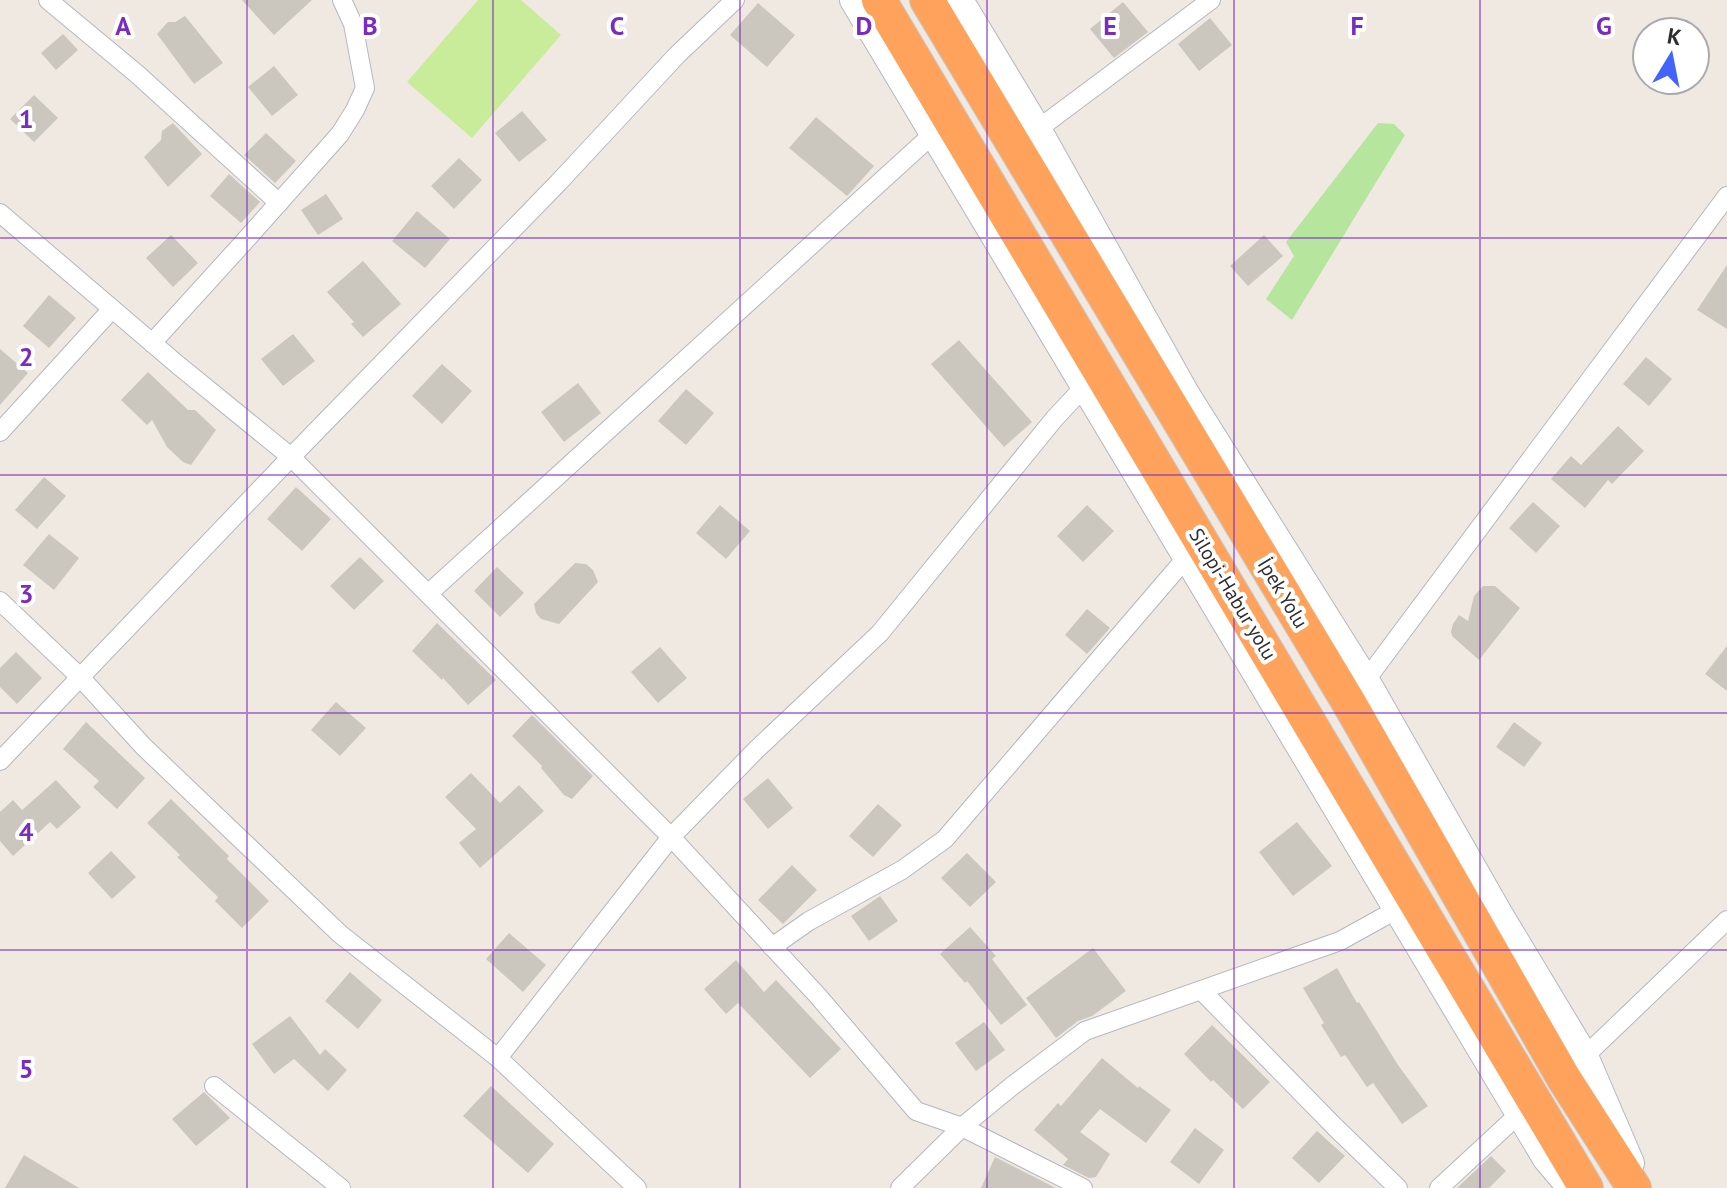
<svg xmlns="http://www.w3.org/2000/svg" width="1727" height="1188" font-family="'PT Sans',sans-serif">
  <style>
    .green { fill: #b6e59e }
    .pitch { fill: #c9ec9a }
    .building { fill: #cbc7bf }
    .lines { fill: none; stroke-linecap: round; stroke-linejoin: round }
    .street-casing { stroke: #b4b7c1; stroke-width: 20 }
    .secondary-casing { stroke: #b4b7c1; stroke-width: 28 }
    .highway-casing { stroke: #c9c9c9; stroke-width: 36 }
    .street { stroke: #fff; stroke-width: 18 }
    .secondary { stroke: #fff; stroke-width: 26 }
    .highway { stroke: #ffa35c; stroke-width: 34 }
    .grid { fill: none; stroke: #7b2cbf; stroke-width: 2; stroke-opacity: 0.55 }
    .labels { text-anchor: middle; stroke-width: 8; stroke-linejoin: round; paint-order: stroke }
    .street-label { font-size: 20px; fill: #2e2e2e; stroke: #fff }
    .grid-label { font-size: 26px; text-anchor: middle; font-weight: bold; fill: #7b2cbf; stroke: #fff; stroke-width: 8; stroke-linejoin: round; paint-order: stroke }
  </style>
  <rect width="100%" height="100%" fill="#efe9e1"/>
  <path class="green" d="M1378,123L1394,124L1405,135L1292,320L1266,299L1294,256L1286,242Z"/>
  <path class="pitch" d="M478,0H521L561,35L472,138L407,82Z"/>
  <g class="building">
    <path d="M242,0H312L274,35Z"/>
    <path d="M1123,2L1148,32L1114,58L1090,29Z"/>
    <path d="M758,3L795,35L767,67L730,35Z"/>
    <path d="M185,16L223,63L194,84L157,34L168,22H175Z"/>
    <path d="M1210,18L1232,45L1199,71L1178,44Z"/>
    <path d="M63,34L78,50L56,70L41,53Z"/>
    <path d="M274,66L298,95L272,116L248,87Z"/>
    <path d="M34,95L58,118L34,142L10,119Z"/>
    <path d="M522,111L547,140L519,162L495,133Z"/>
    <path d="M816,117L874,166L847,196L789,148Z"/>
    <path d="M173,123L202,154L168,187L144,157L161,140L162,131Z"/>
    <path d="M266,133L296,161L275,183L244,155Z"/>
    <path d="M459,158L482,180L454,209L431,186Z"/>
    <path d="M229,174L260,202L241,223L210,196Z"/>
    <path d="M326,194L343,219L318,235L301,210Z"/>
    <path d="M417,211L450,239L425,268L392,241Z"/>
    <path d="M171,235L198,263L173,287L146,258Z"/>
    <path d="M1264,235L1283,256L1248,286L1230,266Z"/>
    <path d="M363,261L401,304L363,337L351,324L354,322L327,292Z"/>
    <path d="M1727,265V329L1697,310Z"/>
    <path d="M49,295L76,318L49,348L23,326Z"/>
    <path d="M293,334L315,361L283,386L261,359Z"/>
    <path d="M959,340L1032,422L1004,447L931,364Z"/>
    <path d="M0,349L28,373L0,405Z"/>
    <path d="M1646,357L1672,379L1649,406L1623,384Z"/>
    <path d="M442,364L472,391L442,424L412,396Z"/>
    <path d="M148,372L188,410H195L216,430L191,465L183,462L167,447L152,420L147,425L121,400Z"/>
    <path d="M578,383L601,413L564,442L541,412Z"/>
    <path d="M686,389L714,413L686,445L658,421Z"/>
    <path d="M1618,426L1644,451L1612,484L1608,480L1585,508L1551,479L1571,456L1581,465Z"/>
    <path d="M44,477L66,496L37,529L15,510Z"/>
    <path d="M296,487L331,519L302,551L267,519Z"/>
    <path d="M1533,502L1560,526L1536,553L1509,528Z"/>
    <path d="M720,505L750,531L726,559L696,533Z"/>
    <path d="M1087,505L1114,531L1083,562L1057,536Z"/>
    <path d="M49,534L79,558L54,590L23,565Z"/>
    <path d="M360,557L384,581L354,610L330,586Z"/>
    <path d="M575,563L586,564L593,570L598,582L559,624L541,619L536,613L534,604Z"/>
    <path d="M497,567L524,593L500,617L474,591Z"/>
    <path d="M1483,586H1495L1520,608L1479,660L1452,636L1451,631L1453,624L1459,615L1468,621L1474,596Z"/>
    <path d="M1087,609L1110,628L1087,654L1065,635Z"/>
    <path d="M437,623L496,680L468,705L443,678L442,680L412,651Z"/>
    <path d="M1727,646V691L1705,674Z"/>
    <path d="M660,647L687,678L658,703L631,672Z"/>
    <path d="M16,652L42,678L17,704L0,687V668Z"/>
    <path d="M336,702L366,728L340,756L311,730Z"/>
    <path d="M532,715L593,776L572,799L564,795L541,768L542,766L512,736Z"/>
    <path d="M86,722L145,778L117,809L93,787L99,781L63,749Z"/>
    <path d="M1514,722L1542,743L1524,767L1496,747Z"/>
    <path d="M471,773L500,803L519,785L544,811L480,868L459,843L476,829L445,797Z"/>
    <path d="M768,778L793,808L768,829L743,799Z"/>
    <path d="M56,780L81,807L57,829L50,822L13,856L0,841V812L13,800L22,810Z"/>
    <path d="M171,799L229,856L227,859L269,901L242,928L215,901L218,897L177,857L180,855L147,823Z"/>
    <path d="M878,804L902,825L873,857L849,836Z"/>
    <path d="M1297,822L1332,866L1293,896L1259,852Z"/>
    <path d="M111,851L136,877L112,899L88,873Z"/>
    <path d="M967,853L996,882L970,907L941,878Z"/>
    <path d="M792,865L817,890L783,924L758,900Z"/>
    <path d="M880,896L898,921L869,941L851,916Z"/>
    <path d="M970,927L996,956L992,959L1027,1005L1001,1025L967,981L965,983L940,954Z"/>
    <path d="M509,933L546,965L523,992L486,959Z"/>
    <path d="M1093,948L1126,991L1092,1016L1078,1021L1056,1038L1026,998Z"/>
    <path d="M736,960L764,992L776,980L841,1049L810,1078L738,1003L726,1014L704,989Z"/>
    <path d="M1337,968L1357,1003L1359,1002L1398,1065L1428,1106L1402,1124L1373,1083L1367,1087L1345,1055L1341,1057L1321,1025L1324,1023L1303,988Z"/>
    <path d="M350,972L382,1000L358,1029L325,1001Z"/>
    <path d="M290,1016L320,1055L325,1049L347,1070L328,1091L294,1059L274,1074L252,1044Z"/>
    <path d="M984,1022L1005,1050L976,1071L955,1043Z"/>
    <path d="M1212,1025L1270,1082L1243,1109L1213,1080L1211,1082L1184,1054Z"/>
    <path d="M1102,1058L1138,1088L1139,1086L1171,1110L1146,1143L1100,1109L1080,1132L1110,1154L1096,1177L1089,1178L1063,1165L1068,1159L1034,1130L1058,1103L1061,1106Z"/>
    <path d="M491,1086L554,1144L528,1173L463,1116Z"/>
    <path d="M204,1092L230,1118L196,1146L172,1119Z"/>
    <path d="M1195,1128L1224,1150L1199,1184L1170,1162Z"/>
    <path d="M1317,1131L1345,1156L1319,1183L1292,1158Z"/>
    <path d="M24,1155L79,1188H5Z"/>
    <path d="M1491,1156L1506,1171L1489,1188H1457Z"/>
    <path d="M995,1157L1056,1188H981Z"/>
  </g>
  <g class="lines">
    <defs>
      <g id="street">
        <path d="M48,0L137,74L279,203"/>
        <path d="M1038,129L1211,0"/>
        <path d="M0,213L178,365L291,457L671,837L818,996L916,1111L962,1127L1083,1188"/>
        <path d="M152,343L243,243L340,134L355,110L365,88L353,24L342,0"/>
        <path d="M0,432L112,309"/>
        <path d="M428,594L933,134"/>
        <path d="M0,601L80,677L143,746L340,934L498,1058L637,1188"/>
        <path d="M1360,688L1727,196"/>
        <path d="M0,761L291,457L558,183L677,55L735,0"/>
        <path d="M772,947L809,921L902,870L945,839L1186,558"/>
        <path d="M1201,990L1335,1127L1398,1188"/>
        <path d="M1585,1056L1727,920"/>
        <path d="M498,1058L671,837L756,750L880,633L1055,418L1084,387"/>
        <path d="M214,1086L341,1188"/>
        <path d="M900,1188L962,1127L1012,1086L1085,1031L1340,941L1396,910"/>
        <path d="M1439,1188L1519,1114"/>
      </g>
      <g id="secondary">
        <path d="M853,0L1546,1159L1562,1178L1579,1188"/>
        <path d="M960,0L1038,129L1187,395L1366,680L1499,913L1585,1056L1631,1163"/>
      </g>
      <g id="highway">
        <path d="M879,0L1586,1188"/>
        <path d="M927,0L1349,703L1563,1077L1634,1188"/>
      </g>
    </defs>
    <use href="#street" class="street-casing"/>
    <use href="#secondary" class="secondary-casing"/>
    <use href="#highway" class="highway-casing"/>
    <use href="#street" class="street"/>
    <use href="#secondary" class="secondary"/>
    <use href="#highway" class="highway"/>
  </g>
  <path class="grid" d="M247,0V1188M493,0V1188M740,0V1188M987,0V1188M1234,0V1188M1480,0V1188M0,238H1727M0,475H1727M0,713H1727M0,950H1727"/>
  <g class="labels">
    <g class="street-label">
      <text transform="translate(1283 593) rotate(59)" y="7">İpek Yolu</text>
      <text transform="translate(1233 594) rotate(59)" y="7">Silopi-Habur yolu</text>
    </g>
  </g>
  <g class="grid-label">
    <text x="123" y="35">A</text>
    <text x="370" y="35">B</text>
    <text x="617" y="35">C</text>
    <text x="864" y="35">D</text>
    <text x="1110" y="35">E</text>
    <text x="1357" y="35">F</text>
    <text x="1604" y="35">G</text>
    <text x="26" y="128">1</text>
    <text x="26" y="366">2</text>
    <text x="26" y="603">3</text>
    <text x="26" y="841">4</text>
    <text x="26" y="1078">5</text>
  </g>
  <g transform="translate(1671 56) rotate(10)"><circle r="38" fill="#ffffff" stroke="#ababab" stroke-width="2"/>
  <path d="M0-6L14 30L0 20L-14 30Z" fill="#4264fb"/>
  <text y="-12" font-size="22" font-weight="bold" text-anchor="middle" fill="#2e2e2e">K</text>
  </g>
</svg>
